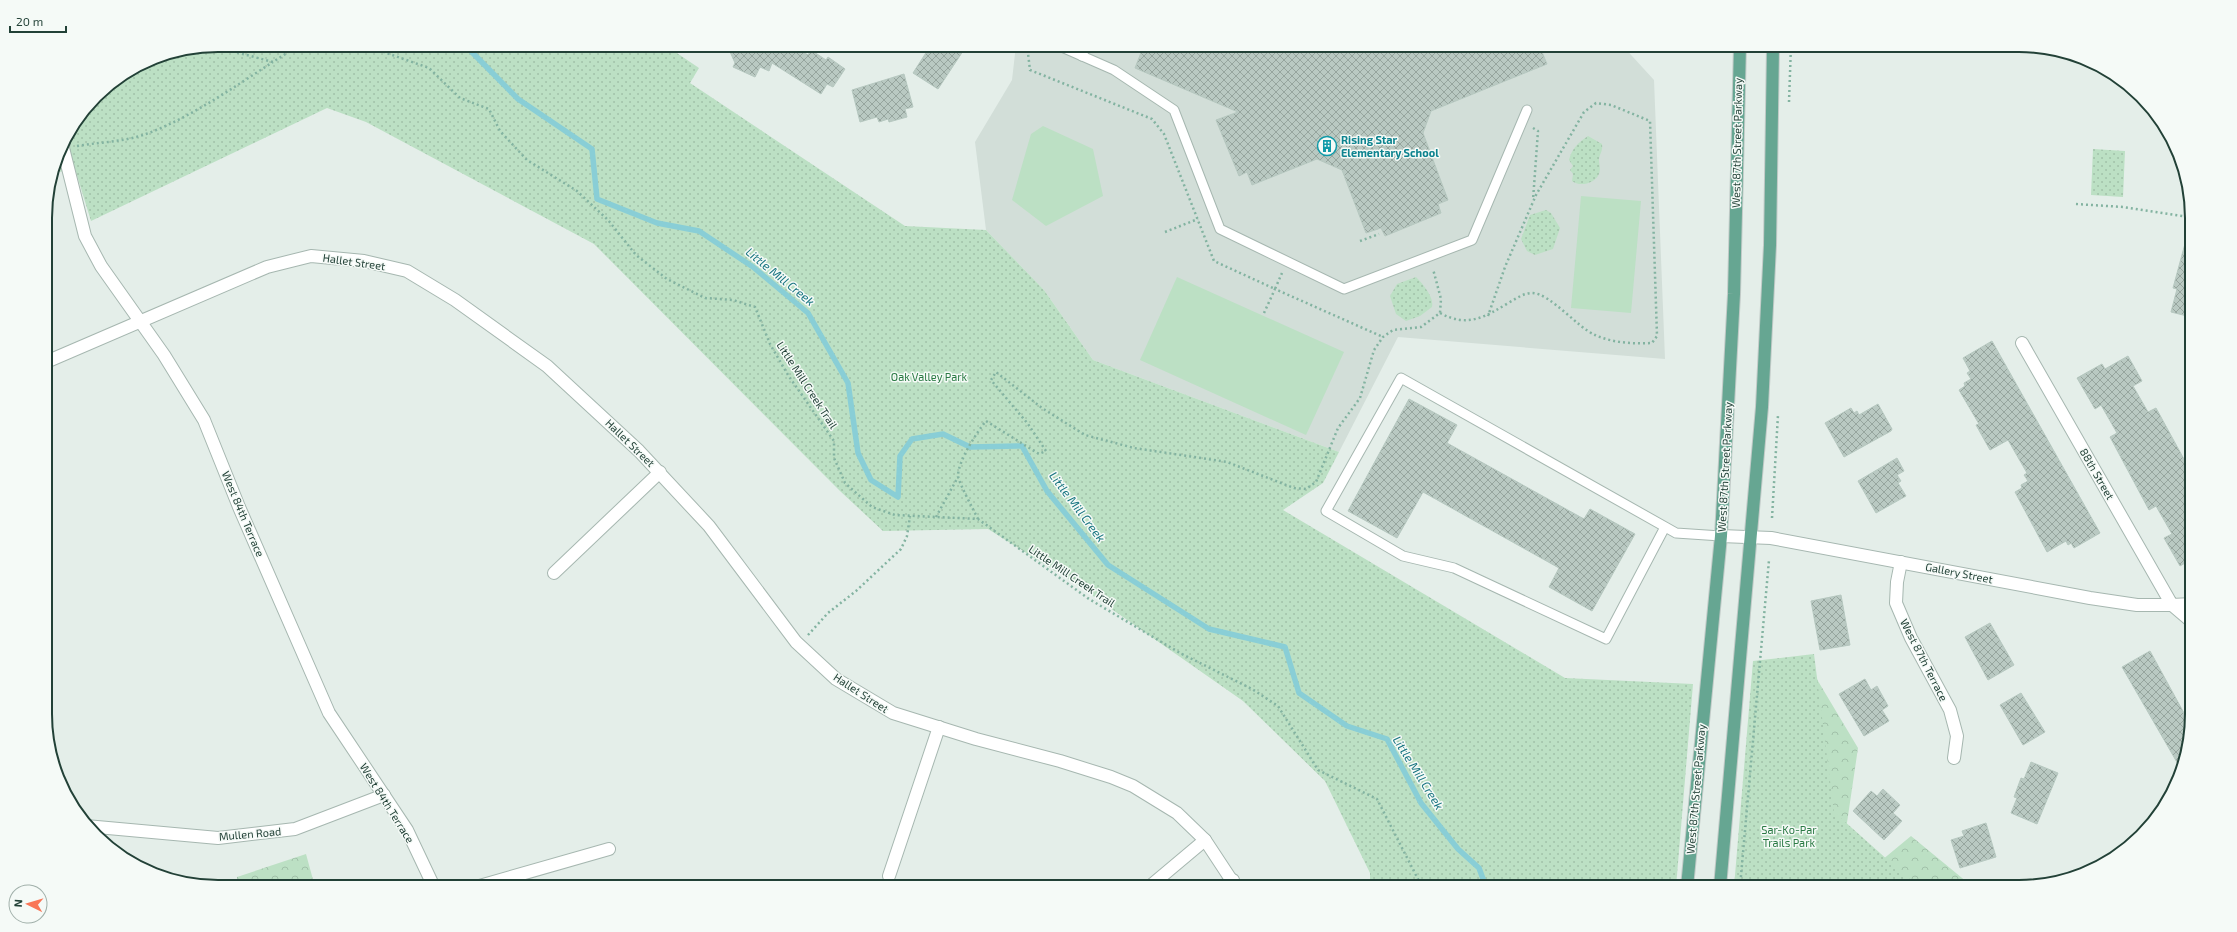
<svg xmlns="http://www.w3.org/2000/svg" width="2237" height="932" font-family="'Exo 2',sans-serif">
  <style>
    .built { fill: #d2ded8 }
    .forest { fill: url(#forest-crowns) }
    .park { fill: url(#park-dots) }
    .pitch { fill: #bce0c4 }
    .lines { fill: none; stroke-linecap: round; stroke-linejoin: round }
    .stream { stroke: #89ced6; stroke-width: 5.5 }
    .building { fill: url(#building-cross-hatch); stroke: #b6c8c0 }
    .service-casing { stroke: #a6b7b0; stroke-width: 11 }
    .minor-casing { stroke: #a6b7b0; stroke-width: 14 }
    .primary-casing { stroke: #c1cac7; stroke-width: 14 }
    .path { stroke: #83b3a1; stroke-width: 2.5; stroke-dasharray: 2 3; stroke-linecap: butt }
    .service { stroke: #fff; stroke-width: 9 }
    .minor { stroke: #fff; stroke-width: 12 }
    .primary { stroke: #66a692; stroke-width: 12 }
    .labels { text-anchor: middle; stroke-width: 3; stroke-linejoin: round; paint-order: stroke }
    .culture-label { font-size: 11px; font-weight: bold; fill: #0d838f; stroke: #f5faf7; text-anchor: start }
    .street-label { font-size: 11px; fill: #224137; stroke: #f5faf7 }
    .park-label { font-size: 11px; fill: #2a7a44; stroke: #f5faf7 }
    .water-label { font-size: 12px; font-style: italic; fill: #187581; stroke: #f5faf7 }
    .rim { fill: none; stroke: #224137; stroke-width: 2 }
  </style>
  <defs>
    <pattern id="forest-crowns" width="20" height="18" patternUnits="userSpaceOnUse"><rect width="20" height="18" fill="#bce0c4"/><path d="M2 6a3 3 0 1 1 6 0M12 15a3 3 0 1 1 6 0" fill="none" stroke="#a1c1a9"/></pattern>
    <pattern id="park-dots" width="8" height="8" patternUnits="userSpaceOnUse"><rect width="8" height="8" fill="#bce0c4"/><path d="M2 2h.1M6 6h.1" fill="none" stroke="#a1c1a9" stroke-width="1.8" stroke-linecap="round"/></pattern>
    <pattern id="building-cross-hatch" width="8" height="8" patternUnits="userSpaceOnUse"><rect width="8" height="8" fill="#b9c9c2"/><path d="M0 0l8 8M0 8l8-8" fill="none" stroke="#96a59e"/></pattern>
  </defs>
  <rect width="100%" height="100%" fill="#e4eee9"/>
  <path class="built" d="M1016,45H1622L1654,80L1665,359L1398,337L1339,452L1093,360L1044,290L986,230L975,142L1012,80Z"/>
  <g class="forest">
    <path d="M1815,676L1858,748L1844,843L1876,865L1911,836L1973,887H1784Z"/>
    <path d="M306,854L315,887H237V877Z"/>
  </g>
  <g class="park">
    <path d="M218,45H665L699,68L690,83L905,226L986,230L1044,290L1093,360L1339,452L1323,483L1283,510L1565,678L1693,684L1676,887H1370V873L1325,781L1243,701L1073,582L988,529L883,531L840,491L594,244L366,122L327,108L91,221L75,169L54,173L63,141L104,88L152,58Z"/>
    <path d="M1588,136L1602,144C1603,151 1600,153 1599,159C1599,164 1601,169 1599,174C1595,184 1579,187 1572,181L1573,174L1570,170L1573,166L1569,160C1572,148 1578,143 1588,136Z"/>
    <path d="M2093,149L2125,151L2123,197L2091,195Z"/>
    <path d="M1546,210L1551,213L1560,228L1553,249L1535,255L1527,251L1521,239L1530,215Z"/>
    <path d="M1416,277C1423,284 1434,297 1432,307L1420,316L1406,321L1396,314L1390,296L1397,284Z"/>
    <path d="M1814,654L1834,812L1908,878L1927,887H1734L1753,661Z"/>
  </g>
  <g class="pitch">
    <path d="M1043,126L1093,149L1103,196L1046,226L1012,200L1031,134Z"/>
    <path d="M1581,196L1641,201L1631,313L1571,308Z"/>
    <path d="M1177,277L1344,352L1306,435L1140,360Z"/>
  </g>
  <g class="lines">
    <path class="stream" d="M465,45L518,99L592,149L597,199L657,223L699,231L753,267L808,313L848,383L858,453L871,480L898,497L900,456L912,439L943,434L970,447L1022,446L1047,491L1108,565L1209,629L1285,647L1299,693L1347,726L1387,739L1421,803L1458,849L1479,868L1486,887"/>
  </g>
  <g class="building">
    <path d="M727,45H792L808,55L811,50L826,60L828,57L845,69L833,87L827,84L821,94L772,63L769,71L760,67L755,77L733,67L735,63Z"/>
    <path d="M931,45H967L938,89L913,73Z"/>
    <path d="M1144,45H1303L1317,48H1330L1337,45H1539L1547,64L1431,111L1423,133L1448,200L1438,204L1441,213L1385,236L1381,228L1366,233L1342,170L1317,159L1252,185L1247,172L1239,176L1216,120L1238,112L1135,68Z"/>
    <path d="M904,74L913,107L905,109L907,117L889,122L888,119L879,122L877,117L860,122L852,90Z"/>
    <path d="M2186,240H2191V317L2171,312L2177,289L2173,288Z"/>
    <path d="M1992,341L2100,533L2074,548L2071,543L2068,545L2066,541L2047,552L2015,492L2022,488L2021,485L2028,481L2024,475L2027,473L2008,440L1990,450L1976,425L1979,424L1959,390L1965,386L1964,383L1971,379L1967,373L1970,371L1963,358Z"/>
    <path d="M2128,356L2142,381L2133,386L2148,412L2156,408L2191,472L2192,559L2180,566L2164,538L2172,534L2156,506L2149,510L2110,437L2117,433L2101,405L2095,409L2077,378L2102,364L2105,369Z"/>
    <path d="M1409,399L1457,425L1447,443L1584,519L1590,509L1635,534L1592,611L1549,587L1559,568L1423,492L1397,538L1348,511Z"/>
    <path d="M1878,404L1892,429L1891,431L1844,457L1825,423L1851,408L1854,413L1857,411L1859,415Z"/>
    <path d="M1897,458L1904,471L1897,475L1901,481L1898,483L1906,496L1876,513L1858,481Z"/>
    <path d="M1841,595L1850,645L1820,650L1811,601Z"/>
    <path d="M1990,623L2014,665L1988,680L1965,637Z"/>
    <path d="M2150,651L2190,724L2182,771L2122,667Z"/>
    <path d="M1865,679L1871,690L1877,686L1888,706L1882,710L1889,721L1864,736L1839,694Z"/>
    <path d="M2021,693L2045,732L2023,745L2000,705Z"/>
    <path d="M2031,762L2058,773L2037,824L2011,813L2017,798L2014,797L2021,778L2024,779Z"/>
    <path d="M1883,789L1900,805L1893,813L1902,821L1884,840L1853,811L1871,791L1877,796Z"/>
    <path d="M1986,823L1996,857L1960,868L1951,840L1964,836L1962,831Z"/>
  </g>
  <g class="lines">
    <defs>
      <g id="service">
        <path d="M1057,45L1114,70L1174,110L1220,229L1344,289L1472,240L1527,110"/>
        <path d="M1082,56L1086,45"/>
        <path d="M1665,527L1606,639L1454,568L1403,556L1326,511L1401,378L1676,533L1721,536"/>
      </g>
      <g id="minor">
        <path d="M64,140L63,148L85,236L101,266L164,355L204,420L239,507L329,713L407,830L434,887"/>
        <path d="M2022,343L2172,605L2192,604"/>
        <path d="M46,362L267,267L311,256L364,261L407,271L455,300L547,366L639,451L709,526L796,642L836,679L893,713L976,739L1060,761L1111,777L1133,786L1177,813L1205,840L1236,887"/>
        <path d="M1721,536L1771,538L2090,598L2137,605H2172L2192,622"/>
        <path d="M1901,562L1897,582L1896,603L1911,638L1950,710L1957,736L1954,758"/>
        <path d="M554,573L660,472"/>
        <path d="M86,826L218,838L295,829L384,795"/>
        <path d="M889,876L939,727"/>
        <path d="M476,887L609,849"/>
        <path d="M1149,887L1205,840"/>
        <path d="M1222,887L1233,880"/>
      </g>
      <g id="primary">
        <path d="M1687,887L1721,536L1734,294L1740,45"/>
        <path d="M1720,887L1762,407L1770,245L1773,45"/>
      </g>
    </defs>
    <use href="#service" class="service-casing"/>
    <use href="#minor" class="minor-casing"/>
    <use href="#primary" class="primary-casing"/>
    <g class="path">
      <path d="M364,45L429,68L460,98L489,109L500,131L527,160L577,191L608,220L636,255L667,279L705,298L733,300L755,307L770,344L788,375L834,441V458L845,483L872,507L895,515L978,519L1089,599L1180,653L1252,689L1278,706L1318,770L1377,799L1422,887"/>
      <path d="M1027,45L1030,70L1152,119L1164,134L1214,261L1275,289L1282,273"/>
      <path d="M213,46L273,62L299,45"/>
      <path d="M1789,102L1791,45"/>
      <path d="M1533,128L1538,131L1533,200"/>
      <path d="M77,146C100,142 124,142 146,134C190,118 234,87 273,62"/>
      <path d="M2076,204L2123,207L2188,217L2191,220"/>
      <path d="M1165,232L1198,219"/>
      <path d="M1360,241L1379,234"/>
      <path d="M1264,313L1275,289L1383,337"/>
      <path d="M1440,313C1468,328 1485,317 1510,302C1517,298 1524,293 1532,293C1550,293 1578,328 1595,335C1613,343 1633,344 1652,343L1657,336L1650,121L1611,105L1596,103L1584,112L1536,195L1505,267L1488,316"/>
      <path d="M936,517L958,477"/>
      <path d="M1772,518L1778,415"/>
      <path d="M978,519C974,511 959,483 958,476C958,461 977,432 986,421L1039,454L1046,451L1028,424L991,380L996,372L1042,408L1085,435L1134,448L1227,462L1294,488L1306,489L1316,482L1338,428L1360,398L1374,350L1383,337L1393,330L1421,327L1440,313L1441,299L1433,269"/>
      <path d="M808,635L828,613L856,591L901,549L907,536L910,516"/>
      <path d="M1740,887L1769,560"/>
    </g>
    <use href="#service" class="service"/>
    <use href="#minor" class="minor"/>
    <use href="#primary" class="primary"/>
  </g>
  <defs>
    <symbol id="building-ring" viewBox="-11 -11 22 22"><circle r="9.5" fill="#f5faf7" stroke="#0f9aa8" stroke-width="1.5"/><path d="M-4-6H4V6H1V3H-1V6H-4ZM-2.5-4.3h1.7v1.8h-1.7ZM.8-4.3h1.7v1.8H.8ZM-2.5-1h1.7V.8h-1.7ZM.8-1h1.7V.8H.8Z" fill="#0f9aa8"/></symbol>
  </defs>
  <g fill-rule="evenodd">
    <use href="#building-ring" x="1316" y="135" width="22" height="22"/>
  </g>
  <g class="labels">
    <g class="culture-label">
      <text x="1341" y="144">Rising Star<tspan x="1341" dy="13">Elementary School</tspan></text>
    </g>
    <g class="street-label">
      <text transform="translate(1737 143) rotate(-89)" y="4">West 87th Street Parkway</text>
      <text transform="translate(354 262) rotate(8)" y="4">Hallet Street</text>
      <text transform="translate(807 385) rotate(57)" y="4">Little Mill Creek Trail</text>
      <text transform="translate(630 443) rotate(44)" y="4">Hallet Street</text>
      <text transform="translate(1725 467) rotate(-87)" y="4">West 87th Street Parkway</text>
      <text transform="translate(2097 474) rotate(60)" y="4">88th Street</text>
      <text transform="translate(243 514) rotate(67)" y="4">West 84th Terrace</text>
      <text transform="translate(1959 573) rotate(11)" y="4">Gallery Street</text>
      <text transform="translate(1072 576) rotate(34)" y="4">Little Mill Creek Trail</text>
      <text transform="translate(1924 660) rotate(63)" y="4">West 87th Terrace</text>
      <text transform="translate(861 693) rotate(33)" y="4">Hallet Street</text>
      <text transform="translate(1696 789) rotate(-85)" y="4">West 87th Street Parkway</text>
      <text transform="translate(387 803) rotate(58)" y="4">West 84th Terrace</text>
      <text transform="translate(250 834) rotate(-5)" y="4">Mullen Road</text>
    </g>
    <g class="park-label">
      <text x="929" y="381">Oak Valley Park</text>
      <text x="1789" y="834">Sar-Ko-Par<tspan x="1789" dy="13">Trails Park</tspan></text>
    </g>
    <g class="water-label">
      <text transform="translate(780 277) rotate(39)" y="4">Little Mill Creek</text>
      <text transform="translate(1077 507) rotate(53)" y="4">Little Mill Creek</text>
      <text transform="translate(1418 773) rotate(58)" y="4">Little Mill Creek</text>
    </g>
  </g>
  <path d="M0 0H2237V932H0ZM218 52H2019A166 166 0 0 1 2185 218V714A166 166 0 0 1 2019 880H218A166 166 0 0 1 52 714V218A166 166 0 0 1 218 52Z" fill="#f5faf7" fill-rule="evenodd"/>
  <path class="rim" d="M218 52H2019A166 166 0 0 1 2185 218V714A166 166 0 0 1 2019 880H218A166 166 0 0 1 52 714V218A166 166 0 0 1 218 52Z"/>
  <g transform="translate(28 904) rotate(275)"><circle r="19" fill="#f5faf7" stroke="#a1b0aa"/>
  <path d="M0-3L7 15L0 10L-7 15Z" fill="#f97657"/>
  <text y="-6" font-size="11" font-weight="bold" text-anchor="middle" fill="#224137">N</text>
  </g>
  <path d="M10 26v6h56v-6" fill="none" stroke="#224137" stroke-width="2"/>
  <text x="16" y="26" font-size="12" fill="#224137" stroke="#f5faf7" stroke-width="3" paint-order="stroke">20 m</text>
</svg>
